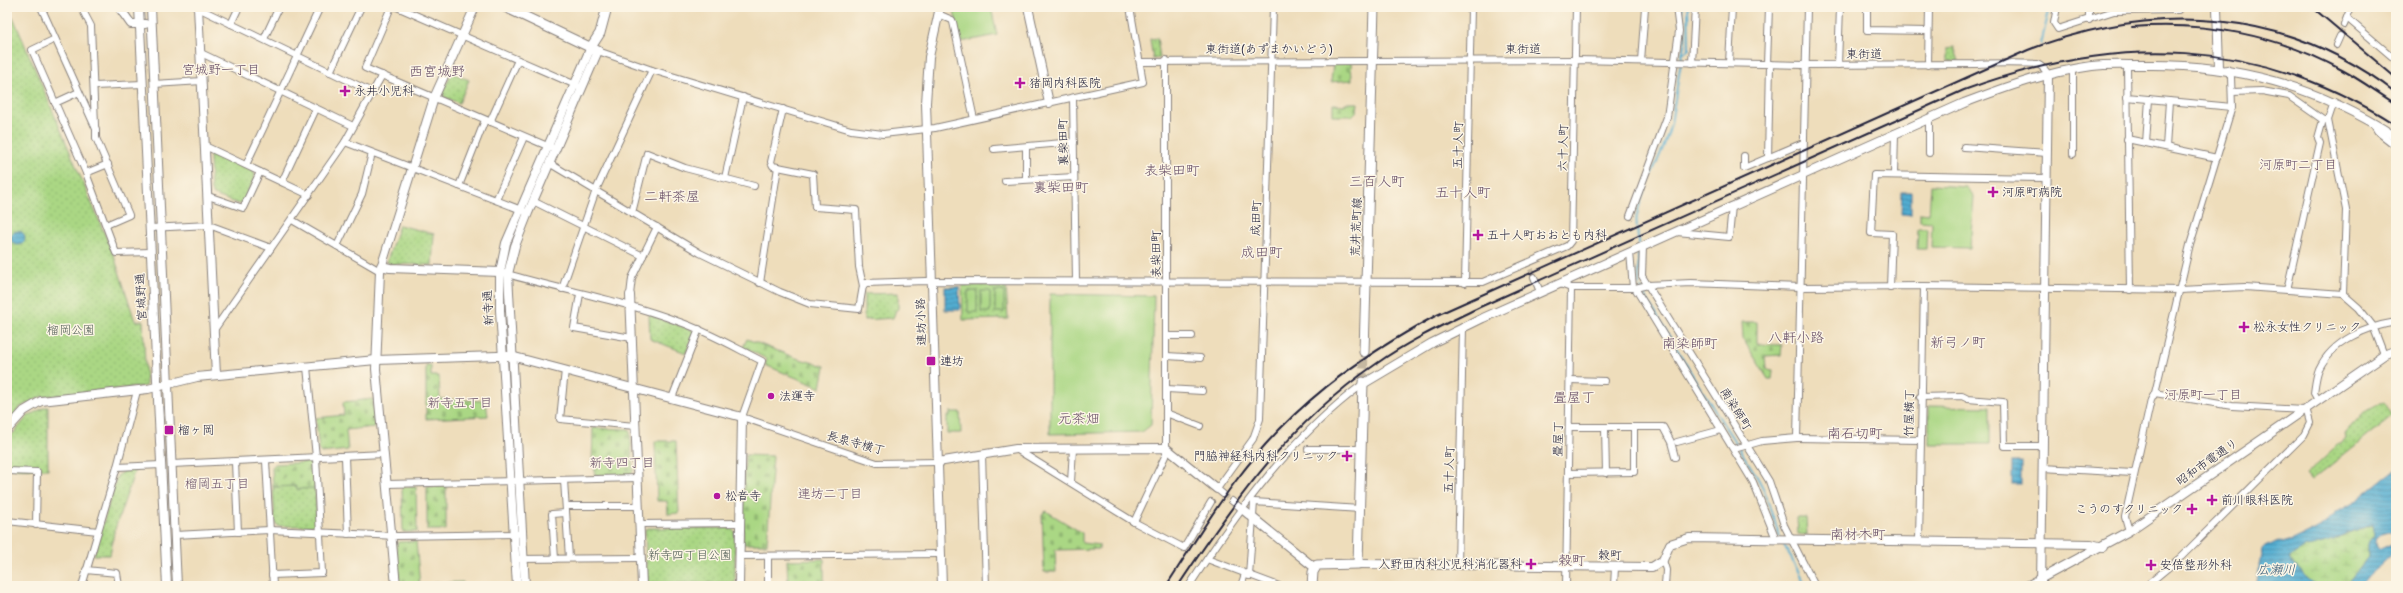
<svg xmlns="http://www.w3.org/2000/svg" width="2403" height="593" font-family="Delius,'Klee One',sans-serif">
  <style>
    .green { fill: url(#green-dots); stroke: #667c60 }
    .wetland { fill: url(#wetland-marsh); stroke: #667c60 }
    .cemetery { fill: url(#cemetery-stones); stroke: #667c60 }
    .pitch { fill: #aad784; stroke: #667c60 }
    .water { fill: url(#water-rules); stroke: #3a6886 }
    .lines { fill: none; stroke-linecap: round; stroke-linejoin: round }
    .stream { stroke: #53add1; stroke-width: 2 }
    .minor-tunnel { stroke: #c5b8a1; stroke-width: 6; stroke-dasharray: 6 3; stroke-linecap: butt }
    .secondary-tunnel { stroke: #c5b8a1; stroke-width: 9; stroke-dasharray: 9 4.5; stroke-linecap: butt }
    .minor-casing { stroke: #88807b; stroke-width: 8 }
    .tertiary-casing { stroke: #88807b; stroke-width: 10 }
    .secondary-casing { stroke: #88807b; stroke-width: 11 }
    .minor { stroke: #fff; stroke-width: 6 }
    .tertiary { stroke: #fff; stroke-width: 8 }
    .secondary { stroke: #fff; stroke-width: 9 }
    .rail { stroke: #22223b; stroke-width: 2 }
    .poi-dot { fill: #b5179e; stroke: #fcf5e5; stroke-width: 1.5 }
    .labels { text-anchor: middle; stroke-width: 3; stroke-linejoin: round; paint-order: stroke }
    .street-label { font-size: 12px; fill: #22223b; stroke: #fcf5e5 }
    .poi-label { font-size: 12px; fill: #22223b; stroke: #fcf5e5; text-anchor: start }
    .park-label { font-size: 12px; fill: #4b5851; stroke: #fcf5e5 }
    .neighbourhood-label { font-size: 13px; fill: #695068; stroke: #fcf5e5 }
    .water-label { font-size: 13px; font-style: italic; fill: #365a77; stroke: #fcf5e5 }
    .quarter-label { font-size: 14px; fill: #695068; stroke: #fcf5e5 }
  </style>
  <defs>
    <pattern id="green-dots" width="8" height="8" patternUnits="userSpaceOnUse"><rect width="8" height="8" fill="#aad784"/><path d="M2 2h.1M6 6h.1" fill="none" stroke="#92b873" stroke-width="1.8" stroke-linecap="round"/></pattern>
    <pattern id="wetland-marsh" width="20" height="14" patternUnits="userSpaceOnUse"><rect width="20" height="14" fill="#aad784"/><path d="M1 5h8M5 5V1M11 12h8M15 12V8" fill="none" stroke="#92b873"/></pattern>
    <pattern id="cemetery-stones" width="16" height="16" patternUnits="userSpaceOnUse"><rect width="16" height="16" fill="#aad784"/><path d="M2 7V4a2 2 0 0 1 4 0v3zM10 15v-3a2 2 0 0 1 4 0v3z" fill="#92b873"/></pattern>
    <pattern id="water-rules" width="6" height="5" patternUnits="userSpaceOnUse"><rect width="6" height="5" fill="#53add1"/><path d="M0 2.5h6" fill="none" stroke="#448cab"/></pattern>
  </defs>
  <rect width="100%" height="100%" fill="#fcf5e5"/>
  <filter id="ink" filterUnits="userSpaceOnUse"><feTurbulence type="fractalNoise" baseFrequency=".025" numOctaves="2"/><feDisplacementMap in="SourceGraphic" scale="8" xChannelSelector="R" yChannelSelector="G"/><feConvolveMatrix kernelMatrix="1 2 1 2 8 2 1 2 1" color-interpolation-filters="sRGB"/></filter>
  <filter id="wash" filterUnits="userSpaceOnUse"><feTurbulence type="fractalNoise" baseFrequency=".012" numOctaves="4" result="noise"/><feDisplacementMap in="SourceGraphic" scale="16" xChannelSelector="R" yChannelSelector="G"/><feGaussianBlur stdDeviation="0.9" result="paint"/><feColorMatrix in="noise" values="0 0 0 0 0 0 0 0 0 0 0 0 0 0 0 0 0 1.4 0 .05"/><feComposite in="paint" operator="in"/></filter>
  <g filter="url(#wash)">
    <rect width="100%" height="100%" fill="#edb"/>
    <g class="green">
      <path d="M13,17L114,256L135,321H143L146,386L40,397L19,408L7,423V30Z"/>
      <path d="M1157,38L1160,58L1153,59L1150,39Z"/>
      <path d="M1954,47L1959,61L1947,62V48Z"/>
      <path d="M452,73L469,80L459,103L444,97L442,93Z"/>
      <path d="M213,152L254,172L255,176L243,203L239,204L214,195L211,191L210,155Z"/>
      <path d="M399,225L434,234L432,265L389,264L387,261Z"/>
      <path d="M962,285H1006L1008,319L963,320Z"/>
      <path d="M898,293V309L896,310L893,318L864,320V294Z"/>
      <path d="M649,315L695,331L686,353L650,339Z"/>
      <path d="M2384,402L2393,415L2311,481L2306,475L2346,438L2345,434L2366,411Z"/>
      <path d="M45,407H48V469L7,468V441L28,416Z"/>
      <path d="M126,470H135L114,532L110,555H94L117,476Z"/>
      <path d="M297,486V489L315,488L317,523L313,526H278L275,522L273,487Z"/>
      <path d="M1797,518H1806L1807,535L1798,534Z"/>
      <path d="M648,528H731L735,532V583H647L645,530Z"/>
    </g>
    <path class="wetland" d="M2373,524L2374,535L2368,544V557L2345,586H2317L2293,564L2290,557L2304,548L2333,540Z"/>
    <g class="cemetery">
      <path d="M1333,62H1351L1352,80L1331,82Z"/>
      <path d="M1345,103H1358L1357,111L1352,116H1333V104L1345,105Z"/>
      <path d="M1742,322H1757V344L1782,345L1781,355L1765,356L1766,369L1773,370L1772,379H1768L1743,339Z"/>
      <path d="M747,339L796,358L825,366L821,388L765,365L767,359L743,347Z"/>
      <path d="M426,365H431V376H439L440,399L486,401L488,416L426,419Z"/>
      <path d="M373,399L375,427L346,430L348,450L321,453L319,451L316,418L344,415L343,402Z"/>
      <path d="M593,428L628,429L630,431L633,471L630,475H595L594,465H592Z"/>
      <path d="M655,441H676L679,513L668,514L667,501H657Z"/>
      <path d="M745,455L773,456L767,544H743Z"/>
      <path d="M311,462L314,465L315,488L297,489L296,486L273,487L272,467L275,464Z"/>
      <path d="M446,486V530H427V487Z"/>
      <path d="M402,487H416L417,532H403Z"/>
      <path d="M1046,511L1082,533V543L1099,545V549L1055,550L1056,572H1044L1042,514Z"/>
      <path d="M416,541L420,586H400L396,545L398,542Z"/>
      <path d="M824,559V586H788L787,560Z"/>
      <path d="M463,582V586H433V583Z"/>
    </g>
    <g class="pitch">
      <path d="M953,7H991L997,35L961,42Z"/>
      <path d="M1931,185L1966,187L1974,196L1970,248L1931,247L1932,222L1920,221V213L1929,214Z"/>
      <path d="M1918,228H1927L1926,249H1917Z"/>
      <rect x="968" y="291" width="9" height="21"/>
      <rect x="981" y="291" width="9" height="21"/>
      <rect x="995" y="291" width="9" height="21"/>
      <path d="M1050,294L1154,296L1151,425L1142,432L1050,434Z"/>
      <path d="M1929,406L1990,407V444H1929Z"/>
      <path d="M950,412H960L961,433H947V416H950Z"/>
    </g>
    <g class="water">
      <path d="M1902,192H1911V215L1901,214Z"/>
      <circle cx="18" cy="238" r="7"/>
      <path d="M945,287H959L960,310H945Z"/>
      <rect x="2012" y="462" width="9" height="22"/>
      <path d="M2396,469V530L2381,534L2375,540L2378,550L2396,542C2396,562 2369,569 2362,586H2345L2368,557V544L2374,535L2372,524L2333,540L2305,548L2290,557L2293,564L2317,586H2255L2262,549L2278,541L2290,542L2317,529L2339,511L2355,502Z"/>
    </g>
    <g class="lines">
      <g class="stream">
        <path d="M2041,44L2050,7"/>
        <path d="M1681,55L1689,49L1688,7"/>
        <path d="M1638,245C1639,235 1635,224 1637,215C1644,181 1666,152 1672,118L1685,37L1682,7"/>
        <path d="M1638,252L1639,285"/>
        <path d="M1641,289L1696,381L1756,475L1763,488L1780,537"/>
        <path d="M1782,541L1806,586"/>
      </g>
    </g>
  </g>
  <g filter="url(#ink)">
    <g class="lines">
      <g class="minor-tunnel">
        <path d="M2340,36L2344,25"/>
        <path d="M1531,269L1534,277"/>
        <path d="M1223,494L1232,501"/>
      </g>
      <path class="secondary-tunnel" d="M1363,382L1364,352"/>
      <defs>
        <g id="minor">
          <path d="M41,7L96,129V138L129,215L106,225"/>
          <path d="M81,7L91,26L95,125"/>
          <path d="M391,7L365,68L552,148"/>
          <path d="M397,7L578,86"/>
          <path d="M1867,7V30L1928,31"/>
          <path d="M2057,7L2054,23L2058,29L2114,11L2178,10V7"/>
          <path d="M2089,7V20"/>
          <path d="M198,8L374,93"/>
          <path d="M938,14L952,20L953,22L974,119"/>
          <path d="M2347,18L2396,60"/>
          <path d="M231,24L239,7"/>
          <path d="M2344,25L2351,7"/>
          <path d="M55,39L32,50L86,173L116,253L151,252"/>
          <path d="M264,39L279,7"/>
          <path d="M2336,45L2340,36"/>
          <path d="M598,51L652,70L851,130L883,134L935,128L1143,82L1130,7"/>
          <path d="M201,53L353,126"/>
          <path d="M1641,61L1645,7"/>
          <path d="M1141,62L1576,60L1804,65L1977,64C1983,63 2034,63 2037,64C2042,66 2046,70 2048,75"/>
          <path d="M1692,63L1695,7"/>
          <path d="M1729,63L1732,7"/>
          <path d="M1767,64L1769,7"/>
          <path d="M1838,65L1840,7"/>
          <path d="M1928,65L1929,7"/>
          <path d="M2127,65L2130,290"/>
          <path d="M330,72L361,7"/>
          <path d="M154,84L202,81"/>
          <path d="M94,86L143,84"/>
          <path d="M2232,92L2262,91L2289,96L2323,120L2318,138L2320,143L2287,290"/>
          <path d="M2127,97L2232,107"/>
          <path d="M1073,98L1076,281"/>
          <path d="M55,103L79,92"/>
          <path d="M2323,120H2328L2346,210L2343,294"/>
          <path d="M2328,120L2334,102"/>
          <path d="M490,122L518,60"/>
          <path d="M2372,122L2378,132L2396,146"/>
          <path d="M2127,139L2217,158"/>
          <path d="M345,142L524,211"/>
          <path d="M2146,143L2149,99"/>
          <path d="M205,146L309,195"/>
          <path d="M1964,147L2047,153"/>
          <path d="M2166,147L2169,101"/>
          <path d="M994,149L1074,142"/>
          <path d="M1929,153V118"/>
          <path d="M2073,154V69"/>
          <path d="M1744,156V168L1803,143"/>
          <path d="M1768,158L1770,64"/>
          <path d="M549,163L700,253L780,292L810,304L859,309L863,286L859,267L856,210L815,207L813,174L773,166L771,162L783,109"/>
          <path d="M246,165L320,7"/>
          <path d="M86,173L108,164"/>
          <path d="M1894,175L1895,133"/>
          <path d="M725,178L743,97"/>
          <path d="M1026,179V147"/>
          <path d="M1005,181L1074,177"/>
          <path d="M282,182L316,109"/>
          <path d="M459,186L485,120"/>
          <path d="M208,196L243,208L260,172"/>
          <path d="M496,200L524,137"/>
          <path d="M533,201L643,256"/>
          <path d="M632,213L647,153L685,168L754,186"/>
          <path d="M1630,216L1667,117L1679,31L1676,7"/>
          <path d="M292,220L380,271"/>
          <path d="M150,228L209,225L271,248"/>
          <path d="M1677,232L1729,237L1732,206"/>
          <path d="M337,246L362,194L372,153"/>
          <path d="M1643,246L1642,276L1769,481L1784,525L1815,586"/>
          <path d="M1630,252L1633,288"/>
          <path d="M504,273C561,290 621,300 677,321C707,331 734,347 762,361L742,417L877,463L938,462"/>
          <path d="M1534,277L1540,292"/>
          <path d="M760,283L778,167"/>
          <path d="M1465,283L1471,7"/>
          <path d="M1560,284L1571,288H1635L1648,285L1691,283L1801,287L1924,286L2180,290L2245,287L2343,294L2359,308L2373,326L2384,355"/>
          <path d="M863,286L866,283L925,281L1483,282L1567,246L1571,241L1576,7"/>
          <path d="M1890,287L1892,234L1871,233L1874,175L2046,178"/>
          <path d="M1635,288L1753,482L1776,539"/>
          <path d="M562,289L596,190L652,70"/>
          <path d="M580,294L574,328L632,338"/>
          <path d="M630,295L632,278L657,227"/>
          <path d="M214,330L345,142L382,75"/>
          <path d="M1167,336H1192"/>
          <path d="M1167,356L1200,358"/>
          <path d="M565,370L560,419L635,426"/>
          <path d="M1570,380L1605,381"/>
          <path d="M1167,389L1202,391"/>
          <path d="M2155,393L2232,406L2303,410"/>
          <path d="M1920,397L1962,396L1968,399L2003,402L2004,446H2043"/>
          <path d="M672,398L699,329"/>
          <path d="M2318,400L2314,393C2315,386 2316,376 2319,369C2333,340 2366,327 2396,322"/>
          <path d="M1166,413L1200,426"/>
          <path d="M1569,427H1663L1671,442L1675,457"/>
          <path d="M1605,428L1606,473"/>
          <path d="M1797,438L1920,440"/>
          <path d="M1677,442L1721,430"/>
          <path d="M1166,448V60"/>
          <path d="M1016,449L1134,522L1184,548L1211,502"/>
          <path d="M1308,449H1361"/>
          <path d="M1734,449L1762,441L1797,438L1807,7"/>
          <path d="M982,454L986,586"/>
          <path d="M345,457L348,534"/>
          <path d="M266,461L273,586"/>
          <path d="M235,462L238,532"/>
          <path d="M172,464L384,454"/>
          <path d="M117,467L161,465"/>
          <path d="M2042,468L2133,473"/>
          <path d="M7,471L37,472L36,525"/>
          <path d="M1568,473L1634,472V428"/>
          <path d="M564,480L569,558"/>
          <path d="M1071,482L1073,449"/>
          <path d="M387,484L638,478"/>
          <path d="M1223,494L1217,489L1253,439L1260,419L1273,7"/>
          <path d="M1232,501L1242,509"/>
          <path d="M566,506H639"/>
          <path d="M7,521L98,531"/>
          <path d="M1134,522L1168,450"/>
          <path d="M640,524L739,523"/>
          <path d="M2129,531L2125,517L2151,400L2155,393L2190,245L2232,107L2231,77L2227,69"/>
          <path d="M175,535L270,530L397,536L517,534"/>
          <path d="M1919,541L1924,286"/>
          <path d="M739,556L941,554"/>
          <path d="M515,559L641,558"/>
          <path d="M555,559L552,514L566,513"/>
          <path d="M1207,559L1279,586"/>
          <path d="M1663,560L1666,570L1665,586"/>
          <path d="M1458,566L1463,327"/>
          <path d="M86,570L117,573L119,586"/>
          <path d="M272,575L322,573L316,457L307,367"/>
          <path d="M1249,576L1254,502L1360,509"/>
          <path d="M82,586L117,467L137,391"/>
          <path d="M768,586V556"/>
          <path d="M1189,586C1238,511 1290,438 1363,384"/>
          <path d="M1241,586L1245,574"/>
          <path d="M1566,586L1571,288"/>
          <path d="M1614,586L1615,567"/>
          <path d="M2146,586L2181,557L2304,435L2310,423L2306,408"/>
        </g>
        <g id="tertiary">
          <path d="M119,7L131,24H145"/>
          <path d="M139,7L167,586"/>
          <path d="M151,7L177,586"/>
          <path d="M198,7L216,375"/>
          <path d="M940,7L929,57L926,103L942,586"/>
          <path d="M1028,7L1049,103"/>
          <path d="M2217,7L2219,68"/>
          <path d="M381,266L390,268L500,272"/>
          <path d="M630,295L642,586"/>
          <path d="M1363,384L1432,343L1483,318L1964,103C2006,87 2048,72 2092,66C2108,64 2125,65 2141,65C2235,63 2317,86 2396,137"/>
          <path d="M7,430L24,411L41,401L148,389L197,377L376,360L497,356H511L742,417L739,586"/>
          <path d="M938,462L1016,449L1166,448L1217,489"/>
          <path d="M1242,509L1315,568"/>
          <path d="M1358,564L1652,567L1663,560L1670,544L1689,538L2091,544L2103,547"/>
          <path d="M396,586L376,369L380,271L434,98L475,7"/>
          <path d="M517,586L500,310V272L506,243L591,47"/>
          <path d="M525,586L508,274L515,246L528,213L598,51"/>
          <path d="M2027,586L2129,531L2384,355L2396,350"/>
          <path d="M2041,586L2048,75"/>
        </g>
        <g id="secondary">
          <path d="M505,7L598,51"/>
          <path d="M591,47L600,33L607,7"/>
          <path d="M1364,352L1374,7"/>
          <path d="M1312,586L1313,572L1317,565L1358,564L1363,382"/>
        </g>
      </defs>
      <use href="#minor" class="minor-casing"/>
      <use href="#tertiary" class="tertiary-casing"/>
      <use href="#secondary" class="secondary-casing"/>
      <use href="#minor" class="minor"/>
      <use href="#tertiary" class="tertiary"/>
      <use href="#secondary" class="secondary"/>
      <g class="rail">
        <path d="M2312,7L2396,78"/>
        <path d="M2132,27C2205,21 2278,35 2342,70C2361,80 2378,93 2396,104"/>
        <path d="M1166,586C1189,551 1210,515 1235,482C1290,407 1356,359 1437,315L2028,50C2154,1 2287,8 2396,93"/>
        <path d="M1178,586C1235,500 1290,423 1376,364C1408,341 1445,324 1480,307L1964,90C2116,34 2257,36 2396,125"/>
      </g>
    </g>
  </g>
  <g class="poi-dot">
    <path d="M1018 77h4v4h4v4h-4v4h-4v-4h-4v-4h4z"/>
    <path d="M343 85h4v4h4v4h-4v4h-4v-4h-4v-4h4z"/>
    <path d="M1991 186h4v4h4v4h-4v4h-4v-4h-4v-4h4z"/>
    <path d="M1476 229h4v4h4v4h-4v4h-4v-4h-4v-4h4z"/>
    <path d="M2242 321h4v4h4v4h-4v4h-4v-4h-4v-4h4z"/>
    <rect x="926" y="356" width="10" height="10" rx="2"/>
    <circle cx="771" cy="396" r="4"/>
    <rect x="164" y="425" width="10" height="10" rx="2"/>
    <path d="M1345 450h4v4h4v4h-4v4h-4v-4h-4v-4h4z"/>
    <circle cx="717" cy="496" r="4"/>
    <path d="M2210 494h4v4h4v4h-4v4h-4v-4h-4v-4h4z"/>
    <path d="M2190 503h4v4h4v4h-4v4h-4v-4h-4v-4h4z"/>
    <path d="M1529 558h4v4h4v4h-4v4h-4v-4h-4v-4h4z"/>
    <path d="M2149 559h4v4h4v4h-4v4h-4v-4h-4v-4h4z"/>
  </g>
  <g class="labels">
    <g class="street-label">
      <text x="1269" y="53">東街道(あずまかいどう)</text>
      <text x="1523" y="53">東街道</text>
      <text x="1864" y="58">東街道</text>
      <text transform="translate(1063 142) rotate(-91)" y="4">裏柴田町</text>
      <text transform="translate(1458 145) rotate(-89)" y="4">五十人町</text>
      <text transform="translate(1563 148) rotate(-89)" y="4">六十人町</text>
      <text transform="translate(1256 218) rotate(-88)" y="4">成田町</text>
      <text transform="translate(1356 227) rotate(-88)" y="4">荒井荒町線</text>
      <text transform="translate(1156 254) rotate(-90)" y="4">表柴田町</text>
      <text transform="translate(141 297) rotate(-93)" y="4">宮城野通</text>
      <text transform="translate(488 308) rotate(-93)" y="4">新寺通</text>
      <text transform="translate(921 322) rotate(-92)" y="4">連坊小路</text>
      <text transform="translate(1736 409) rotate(58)" y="4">南染師町</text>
      <text transform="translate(1909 413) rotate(-89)" y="4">竹屋横丁</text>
      <text transform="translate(1558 439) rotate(-89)" y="4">畳屋丁</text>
      <text transform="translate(856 443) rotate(15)" y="4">長泉寺横丁</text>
      <text transform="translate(2207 462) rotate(-35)" y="4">昭和市電通り</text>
      <text transform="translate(1449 470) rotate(-88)" y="4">五十人町</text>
      <text x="1610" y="559">穀町</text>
    </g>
    <g class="poi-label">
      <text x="1029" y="87">猪岡内科医院</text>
      <text x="354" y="95">永井小児科</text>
      <text x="2002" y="196">河原町病院</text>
      <text x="1487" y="239">五十人町おおとも内科</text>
      <text x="2253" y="331">松永女性クリニック</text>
      <text x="940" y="365">連坊</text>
      <text x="779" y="400">法運寺</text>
      <text x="178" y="434">榴ヶ岡</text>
      <text x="1338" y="460" text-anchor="end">門脇神経科内科クリニック</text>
      <text x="725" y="500">松音寺</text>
      <text x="2221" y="504">前川眼科医院</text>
      <text x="2183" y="513" text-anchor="end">こうのすクリニック</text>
      <text x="1522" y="568" text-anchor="end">入野田内科小児科消化器科</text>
      <text x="2160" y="569">安倍整形外科</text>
    </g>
    <g class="park-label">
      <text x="71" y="334">榴岡公園</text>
      <text x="690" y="559">新寺四丁目公園</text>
    </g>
    <g class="neighbourhood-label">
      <text x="221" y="74">宮城野一丁目</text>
      <text x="2298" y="169">河原町二丁目</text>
      <text x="2203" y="399">河原町一丁目</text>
      <text x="460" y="407">新寺五丁目</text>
      <text x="622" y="467">新寺四丁目</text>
      <text x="217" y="488">榴岡五丁目</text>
      <text x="830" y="498">連坊二丁目</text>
    </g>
    <g class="water-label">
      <text x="2276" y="574">広瀬川</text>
    </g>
    <g class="quarter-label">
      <text x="437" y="76">西宮城野</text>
      <text x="1172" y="175">表柴田町</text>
      <text x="1377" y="186">三百人町</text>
      <text x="1061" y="192">裏柴田町</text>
      <text x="1463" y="197">五十人町</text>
      <text x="672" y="201">二軒茶屋</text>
      <text x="1262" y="257">成田町</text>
      <text x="1796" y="342">八軒小路</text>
      <text x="1958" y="347">新弓ノ町</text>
      <text x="1690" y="348">南染師町</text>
      <text x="1574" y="402">畳屋丁</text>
      <text x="1079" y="423">元茶畑</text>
      <text x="1855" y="438">南石切町</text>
      <text x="1858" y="539">南材木町</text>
      <text x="1572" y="565">穀町</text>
    </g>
  </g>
  <rect width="2403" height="593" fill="none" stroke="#fcf5e5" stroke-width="24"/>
</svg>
